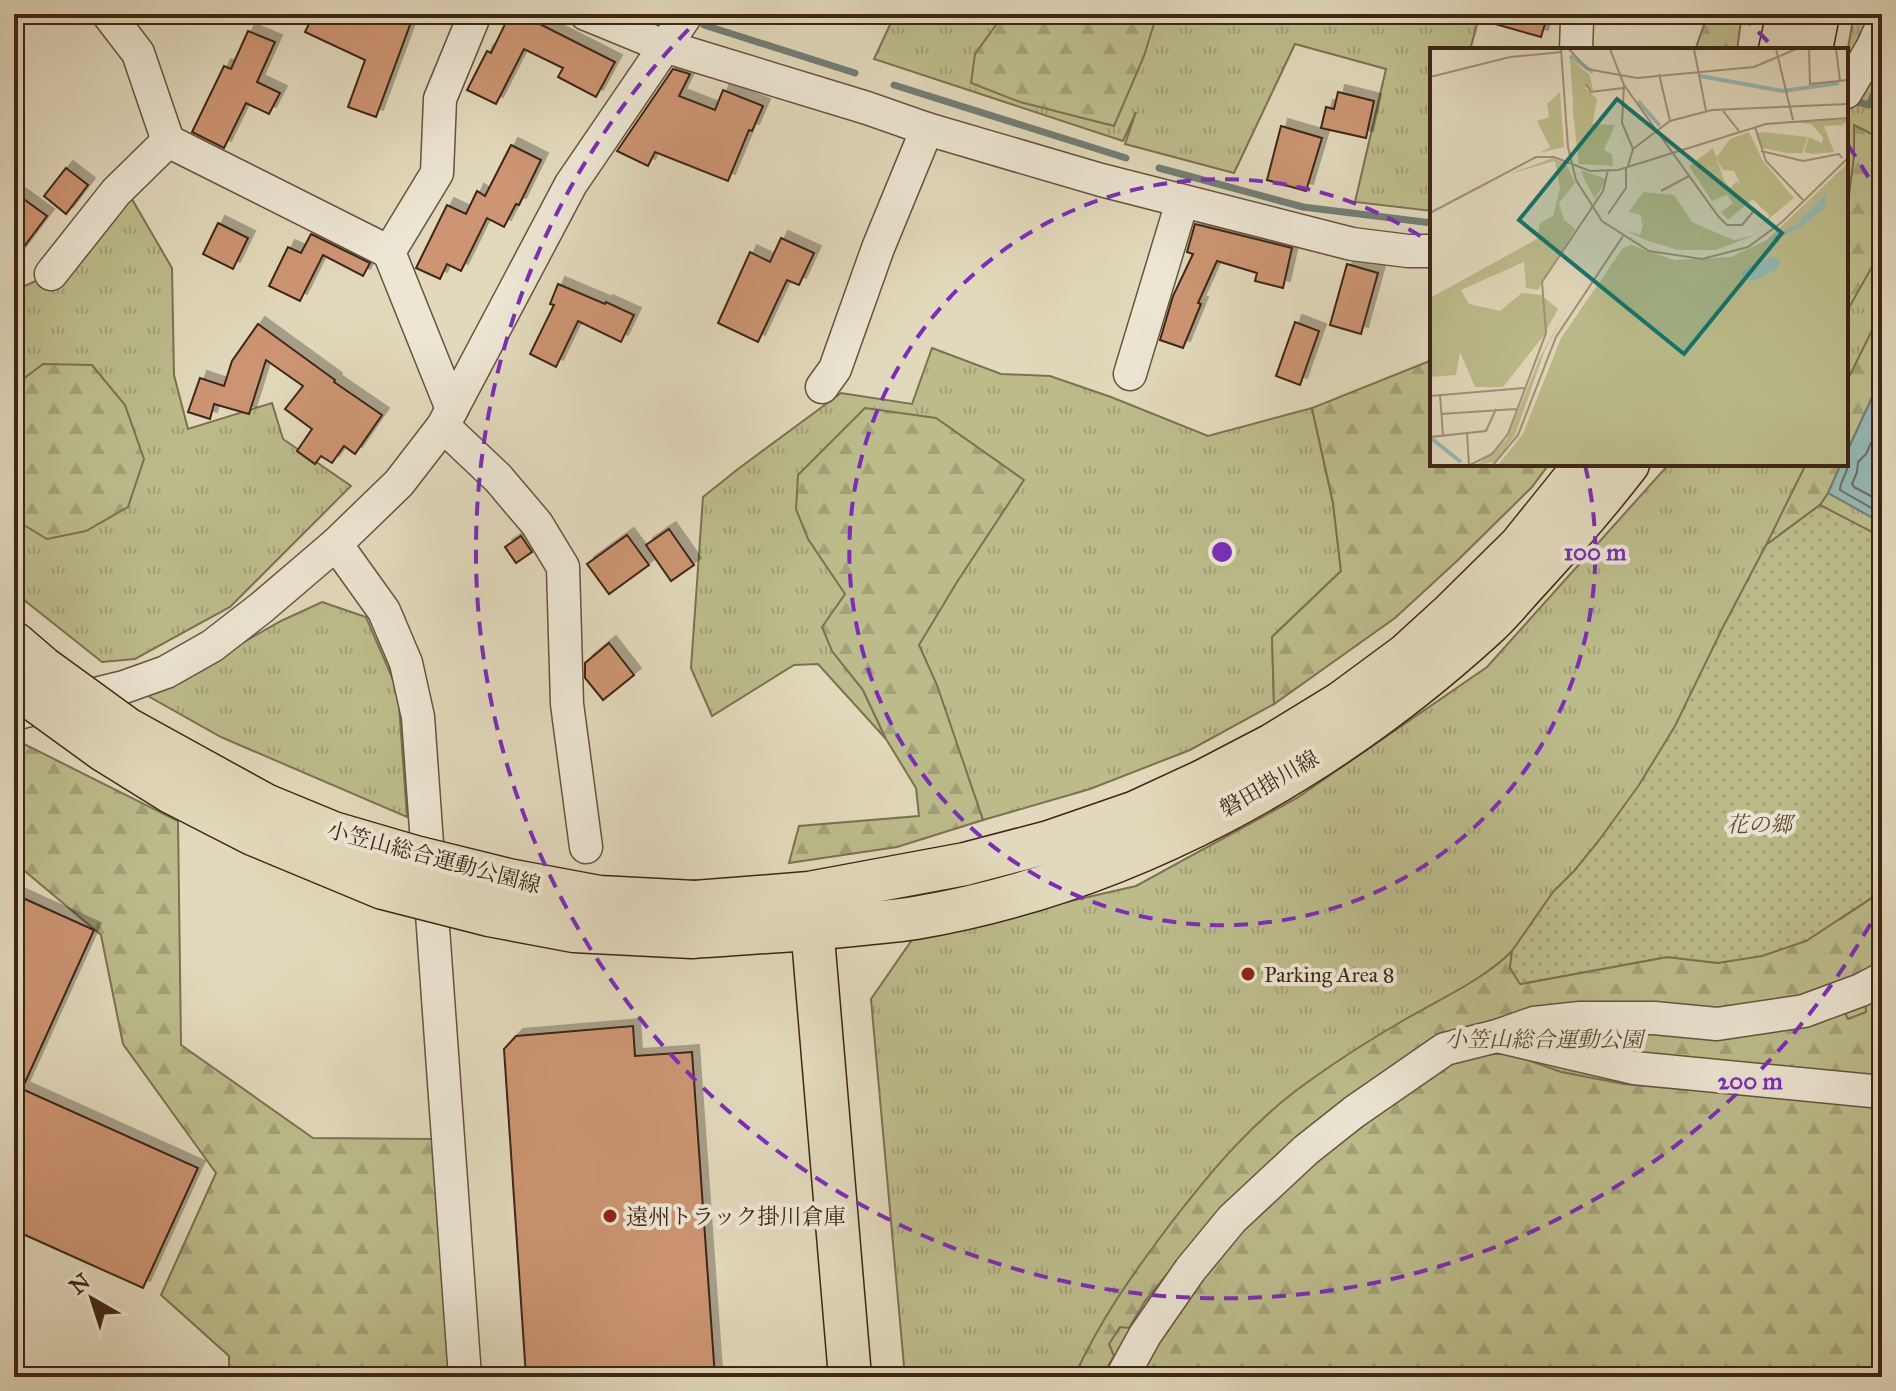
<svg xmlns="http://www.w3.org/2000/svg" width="1896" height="1391" font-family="'IM FELL Great Primer','Noto Serif JP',serif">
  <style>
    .grass { fill: url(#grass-tufts); stroke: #7d7150; stroke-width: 2 }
    .forest { fill: url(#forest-firs); stroke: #7d7150; stroke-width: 2 }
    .garden { fill: url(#garden-dots); stroke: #7d7150; stroke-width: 2 }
    .water { fill: #95b9b5; stroke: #727e75; stroke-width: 2 }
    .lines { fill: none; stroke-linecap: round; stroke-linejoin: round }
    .shore { stroke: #6a7064; stroke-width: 2 }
    .stream { stroke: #727e75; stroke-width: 7 }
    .building { fill: #cd9573; stroke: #3e2614; stroke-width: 2; filter: url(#shadow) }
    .minor-casing { stroke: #67533e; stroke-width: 35 }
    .major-casing { stroke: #3e2614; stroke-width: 45 }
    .minor { stroke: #ece6d3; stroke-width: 32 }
    .major { stroke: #e2d9bc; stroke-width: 42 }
    .major-bridge-casing { stroke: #3e2614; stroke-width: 45; stroke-linecap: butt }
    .major-bridge { stroke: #e2d9bc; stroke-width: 42 }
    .ring { fill: none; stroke: #7b2cbf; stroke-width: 4; stroke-dasharray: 14 10 }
    .poi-dot { fill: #8f2418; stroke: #ece6d3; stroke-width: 3 }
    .labels { text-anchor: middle; stroke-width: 8; stroke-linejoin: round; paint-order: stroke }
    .street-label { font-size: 22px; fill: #3e2614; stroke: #ece6d3 }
    .park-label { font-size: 22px; font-style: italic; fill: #5e4c32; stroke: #ece6d3 }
    .poi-label { font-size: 22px; fill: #3e2614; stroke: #ece6d3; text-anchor: start }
    .inset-river { fill: none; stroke: #95b9b5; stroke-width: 4 }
    .inset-road { fill: none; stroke: #a09179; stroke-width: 2 }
    .view { fill: #0f766e; fill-opacity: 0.15; stroke: #0f766e; stroke-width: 4 }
    .inset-edge { fill: none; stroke: #3e2614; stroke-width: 4 }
    .centre { fill: #7b2cbf; stroke: #ece6d3; stroke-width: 4 }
    .ring-label { font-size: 24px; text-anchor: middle; font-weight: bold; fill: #7b2cbf; stroke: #ece6d3; stroke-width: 8; stroke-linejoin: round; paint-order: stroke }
  </style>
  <defs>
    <pattern id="grass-tufts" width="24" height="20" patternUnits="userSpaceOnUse" patternTransform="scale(2)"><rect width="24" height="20" fill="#bcbc8b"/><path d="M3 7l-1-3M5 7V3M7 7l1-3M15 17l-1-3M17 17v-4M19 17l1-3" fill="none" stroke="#a3a177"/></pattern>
    <pattern id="forest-firs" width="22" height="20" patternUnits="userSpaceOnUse" patternTransform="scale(2)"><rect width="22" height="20" fill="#bcbc8b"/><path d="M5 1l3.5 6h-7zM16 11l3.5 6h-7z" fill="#a3a177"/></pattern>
    <pattern id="garden-dots" width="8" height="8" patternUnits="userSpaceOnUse" patternTransform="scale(2)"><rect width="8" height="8" fill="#bcbc8b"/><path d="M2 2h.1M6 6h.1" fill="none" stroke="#a3a177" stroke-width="1.8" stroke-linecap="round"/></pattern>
    <filter id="shadow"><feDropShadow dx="7" dy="-7" stdDeviation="0" flood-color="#0004"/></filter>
  </defs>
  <rect width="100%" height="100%" fill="#e2d9bc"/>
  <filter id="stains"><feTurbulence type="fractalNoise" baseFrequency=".0025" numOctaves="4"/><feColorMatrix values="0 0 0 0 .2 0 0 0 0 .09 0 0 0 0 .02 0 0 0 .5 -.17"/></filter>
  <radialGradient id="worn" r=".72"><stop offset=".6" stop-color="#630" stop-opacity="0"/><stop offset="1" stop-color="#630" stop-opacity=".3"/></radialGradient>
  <g class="grass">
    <path d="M895,14H1480L1470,50H1432V211L1355,202L1386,69L1295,44L1234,173L1125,144L1136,112L1123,141L874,59Z"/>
    <path d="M1854,14H1882V1377H905L871,999L914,937L1136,886L1297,798L1487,667L1669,464H1846V59Z"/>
    <path d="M129,194L172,268L174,375L188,429L272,403L283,439L351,486L230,607L135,659L102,662L14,592V291L51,274Z"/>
    <path d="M932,348L1001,374L1050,376L1111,397L1208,436L1312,408L1333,503L1341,571L1272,637L1274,704L1190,750L1090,789L983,820L954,738L832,651L863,690L886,739L818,664L794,665L712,716L691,668L703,497L738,469L841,393L912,404Z"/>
    <path d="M322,602L366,617L398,691L407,817L221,737L148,696L281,621Z"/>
  </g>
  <g class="forest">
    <path d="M1004,14H1157L1144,56L1114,126L1020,102L971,83L975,54Z"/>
    <path d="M1708,14H1742L1737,50H1695Z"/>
    <path d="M1854,125L1882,139V249L1846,313V220L1854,156Z"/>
    <path d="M1882,310V376L1846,454V383Z"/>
    <path d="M1432,360V464H1549L1532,487L1457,561L1395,618L1274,704L1272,637L1341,571L1333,503L1312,408Z"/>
    <path d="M43,364L92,365L125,405L144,459L128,507L86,531L47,539L14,519V386Z"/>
    <path d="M865,408L936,418L1024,480L957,582L919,645L937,685L983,820L897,847L789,863L799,826L919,816L916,788L886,739L863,690L832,651L822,627L845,594L808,539L796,509L798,475Z"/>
    <path d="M1806,464H1841L1828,493L1820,505L1766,545Z"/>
    <path d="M14,739L178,821L181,1045L313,1138L434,1139L454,1377H229V1356L161,1295L216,1173L123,1044L101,935L14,862Z"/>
    <path d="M1882,891V964L1828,992L1743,1011L1510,1018L1208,1224L1145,1301L1129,1328L1120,1327L1109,1344L1114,1356L1102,1377H1074C1099,1322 1131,1276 1168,1227C1210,1172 1254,1119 1312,1079C1341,1058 1373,1038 1404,1020C1438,1000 1485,979 1512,951L1510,968L1521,984L1667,957L1718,963L1840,919Z"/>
    <path d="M1882,991V1082L1661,1063L1538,1032L1617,1027L1613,1046L1643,1049L1645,1027L1842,1007L1848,1019L1866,1012L1865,999Z"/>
    <path d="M1493,1054H1511L1561,1072L1624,1084L1882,1106V1377H1124L1229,1246L1259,1213L1338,1140L1433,1070L1470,1056Z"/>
  </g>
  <path class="garden" d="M1820,505L1882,537V891L1806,941L1762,956L1718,963L1667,957L1520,984L1510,968L1512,951L1553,892L1575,870L1600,839L1639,785L1675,726L1722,629L1766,545Z"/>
  <path class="water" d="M1882,376V523L1828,493L1841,464H1846V454Z"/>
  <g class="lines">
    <g class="shore">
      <path d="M1882,419L1866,454L1858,462L1857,472L1852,484L1854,487L1882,502"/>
      <path d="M1846,460C1851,471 1840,479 1840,490L1882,514"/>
    </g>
    <g class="stream">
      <path d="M704,25L855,73"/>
      <path d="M894,85L1126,158"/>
      <path d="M1858,102L1869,105L1882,74"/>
      <path d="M1159,168L1303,207L1432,223"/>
    </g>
  </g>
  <g class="building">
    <path d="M314,14H414L376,117L348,107L365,60L305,32Z"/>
    <path d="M510,14H520L615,62L596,97L558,77L563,68L524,49L496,104L467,90L487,51L491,53Z"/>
    <path d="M1482,14H1548L1541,37L1481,20Z"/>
    <path d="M248,31L275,42L257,82L280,93L269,114L246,103L224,148L192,132L224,66L231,69Z"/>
    <path d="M673,69L690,74L679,96L715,110L723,90L763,106L752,131L749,130L728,181L655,152L648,166L617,151Z"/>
    <path d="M1338,92L1374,101L1366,138L1321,128L1326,107L1334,109Z"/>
    <path d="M1281,126L1322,138L1306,191L1267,180Z"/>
    <path d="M511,145L541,160L519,205L516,204L504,227L487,218L461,271L447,264L440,279L416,268L447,205L466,214L477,191L485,196Z"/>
    <path d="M66,168L88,185L66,214L44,196Z"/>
    <path d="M14,192L47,216L14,260Z"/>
    <path d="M218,223L248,238L233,269L203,254Z"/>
    <path d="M1195,224L1292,248L1283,288L1255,281L1257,273L1217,261L1198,303L1201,304L1183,348L1160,340L1173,296L1193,254L1187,252Z"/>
    <path d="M311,234L370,263L363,276L323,255L300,301L269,286L288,247L301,253Z"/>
    <path d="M781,238L814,253L799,285L787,280L758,342L718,323L750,252L770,262Z"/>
    <path d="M1347,264L1378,273L1361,334L1330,325Z"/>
    <path d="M558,284L605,304L606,302L634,315L621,342L578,321L556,367L530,354L554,305L550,304Z"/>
    <path d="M1295,322L1319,331L1300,385L1276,376Z"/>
    <path d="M258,324L335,380L334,382L382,415L355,454L344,446L332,463L321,456L315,464L297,451L312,429L285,409L303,386L266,360L249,414L214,404L210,419L188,412L200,378L224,386L232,361Z"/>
    <path d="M669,529L694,565L671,581L646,545Z"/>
    <path d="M627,535L649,565L609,594L587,564Z"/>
    <path d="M521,536L532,552L516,563L505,547Z"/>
    <path d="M609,643L634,675L603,700L585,678V663Z"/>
    <path d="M14,894L94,930L22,1089L198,1168L143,1288L14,1230Z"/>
    <path d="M633,1026L635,1056L692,1052L715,1377H526L504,1049L516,1036Z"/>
  </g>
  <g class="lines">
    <defs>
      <g id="minor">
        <path d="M108,14L138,53L168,141L389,252"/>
        <path d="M586,14L664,46L867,108L927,129L1101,180L1352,244L1408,251H1432"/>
        <path d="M1576,50L1577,20"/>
        <path d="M1846,92L1872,48L1882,26"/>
        <path d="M51,274L116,192L168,141"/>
        <path d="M1130,374L1182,202"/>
        <path d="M822,387L835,369L878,248L927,129"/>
        <path d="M452,409L389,252L437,173L440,99L475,14"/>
        <path d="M443,426L498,478L537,524L563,567L567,704L586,847"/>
        <path d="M336,544L384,611L406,663L418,717L465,1377"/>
        <path d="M14,714L124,687L166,672L212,646L261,608L336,544L399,483L443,426L571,184L687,14"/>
        <path d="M1882,979L1861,990L1804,1011L1717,1024L1654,1018H1580L1534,1023L1497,1036L1634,1068L1882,1092"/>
        <path d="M1122,1377L1145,1335L1190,1270L1232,1219L1306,1150L1354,1112L1445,1049L1497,1036"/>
      </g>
      <g id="major">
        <path d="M1780,50L1788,14"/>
        <path d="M1811,50L1818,14"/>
        <path d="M14,643L43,668"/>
        <path d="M695,902L809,893L965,864L1049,842L1136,812L1203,781L1274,744L1341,703L1406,655L1452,613L1520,546L1586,464"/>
        <path d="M810,902L850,1377"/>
        <path d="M692,937C748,933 804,930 861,924C879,922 897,921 915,918C1127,882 1326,772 1484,628C1501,613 1515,595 1530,579C1564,542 1597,504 1628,464"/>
      </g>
    </defs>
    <use href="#minor" class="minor-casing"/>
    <use href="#major" class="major-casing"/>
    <use href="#minor" class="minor"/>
    <use href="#major" class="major"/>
    <defs>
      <g id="major-bridge">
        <path d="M43,668L127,729L265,805L333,833L415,857L508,880L599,897L695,902"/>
        <path d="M14,685L105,751L171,792L253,834L383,888L489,915L574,931L692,937"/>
      </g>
    </defs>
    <use href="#major-bridge" class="major-bridge-casing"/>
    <use href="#major-bridge" class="major-bridge"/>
  </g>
  <g class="ring">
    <path d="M1585 465A373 373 0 1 1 1431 243"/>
    <path d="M1882 903A747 747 0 1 1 703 15M1741 15A747 747 0 0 1 1773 47M1848 145A747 747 0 0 1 1882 201"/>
  </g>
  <g class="poi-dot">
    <circle cx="1248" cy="974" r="8"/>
    <circle cx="610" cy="1216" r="8"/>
  </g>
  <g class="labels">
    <g class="street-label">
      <text transform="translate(1269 783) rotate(-30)" y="8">磐田掛川線</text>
      <text transform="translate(434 857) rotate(15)" y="8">小笠山総合運動公園線</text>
    </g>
    <g class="park-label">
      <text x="1759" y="832">花の郷</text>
      <text x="1544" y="1047">小笠山総合運動公園</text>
    </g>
    <g class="poi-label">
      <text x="1264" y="982">Parking Area 8</text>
      <text x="626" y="1224">遠州トラック掛川倉庫</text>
    </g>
  </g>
  <g transform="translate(1430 48)">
    <rect width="418" height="418" fill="#e2d9bc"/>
    <path d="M140,11L160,27L163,43L156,39L143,53ZM143,65L153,101L162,76L185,77L174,102L182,106L183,118L149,116ZM327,85L333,84L378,89L372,105H357L332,100ZM283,100L294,132L300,140L307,133L324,150L298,172L291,164L303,155L297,147L282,153L259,118ZM418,115V417H68L93,386L131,290L193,200L201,197L244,212L301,209L337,192ZM151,122L176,131L165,151L154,131ZM213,144L244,147L262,174L273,179L264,195L248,202L215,192L221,172H214L212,178L211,167L199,164ZM141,254L115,302L85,387L65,414L47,417L77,391L110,309Z" fill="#bcbc8b"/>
    <path d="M155,40L167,51L161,85L169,95L163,104L153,102L143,66V53ZM130,44L134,99L109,105L120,99L107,73L119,69L117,56ZM418,71L413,77L394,78L404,104L382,106L374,104L379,89L392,95L393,89L381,76L359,74ZM319,84L333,113L364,150L323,184L340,168L313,142L304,123L293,122L286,110L300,91ZM123,110L136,116L145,135L129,155L134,172L145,181L108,242L96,240L94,214L31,242L39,256L70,263L92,245L111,247L128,261L112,290L73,339H45L30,304L26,327L0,329V250L107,191L110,175L123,168L130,140L125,113L79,126ZM418,115V125L361,178L342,188ZM418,127L391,181L418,194V207L359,199L321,211L340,193L385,173ZM234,148L242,165L222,172L215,192L195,182L210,187L221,152ZM273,179L304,192L325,187L286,202H248L264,195ZM220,237L252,241L278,260L322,271L368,258L418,267L363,262L320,277L273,265L238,244L189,246L159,266L136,296L101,399L93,410L86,416L101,393L132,301L151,273L177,250L191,243ZM236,245L275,282L324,290L281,288L278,325L290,326L289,334L327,337L329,324H351L352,310L389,311L391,295L418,293V417H121L107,407L125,328L156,273L188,250ZM248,250L277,270L317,280L335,279L369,264L418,269V274L363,273L327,288L276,279Z" fill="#bcbc8b"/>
    <path d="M357,203L418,210V217L384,216L378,259L329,271L278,260L250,244L302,223L324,234L355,219Z" fill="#bcbc8b"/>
    <path d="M418,134V188L396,178ZM418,217V256L382,251L386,219Z" fill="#bcbc8b"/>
    <path d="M397,145L394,161L368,181L365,178ZM341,209L350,211L349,220L324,233L315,231L311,223Z" fill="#95b9b5"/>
    <path class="inset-river" d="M140,8L163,24M270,28L353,43L409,35M208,53L230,78M342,191L366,179M2,391L31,414"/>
    <path class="inset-road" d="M131,1L138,99L146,132L172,173L219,203L272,211L318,199L352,174L418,110M139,1L157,21L207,30L324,19L366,1M180,1L194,37L288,168L297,177H312L323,164M264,1L276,63M346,1L363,72M379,1L380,36L418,32M406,1L410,33M229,26L240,73M0,29L80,9L132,4M156,36L161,44L193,40M194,37L192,75L203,101M293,63L309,83M325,79L336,113L373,152M331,103L373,113L409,106L412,110M198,118L203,101L240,73L282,62L418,56M231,143L259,128M0,165L106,109H124L160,123L188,122L336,76L418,70M178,166L196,140V120M10,346L13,388M0,348L94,340M11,366L86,361M37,385L39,417M0,389L56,383L66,361M40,417L62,406L78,386L116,285L112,234L173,143L178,122M63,417L88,387L126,289L193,188"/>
    <path class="view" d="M187,51L352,185L254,306L89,172Z"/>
    <rect width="418" height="418" class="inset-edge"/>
  </g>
  <circle cx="1222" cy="552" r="12" class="centre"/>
  <g class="ring-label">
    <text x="1595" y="560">100 m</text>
    <text x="1750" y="1089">200 m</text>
  </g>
  <rect width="1896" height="1391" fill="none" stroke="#e2d9bc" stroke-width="48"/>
  <rect x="16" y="16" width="1864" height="1359" fill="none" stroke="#3e2614" stroke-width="4"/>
  <rect x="24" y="24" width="1848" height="1343" fill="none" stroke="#3e2614" stroke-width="2"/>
  <g transform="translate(92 1299) rotate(321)" stroke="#ece6d3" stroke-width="6" paint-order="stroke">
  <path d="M0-6L14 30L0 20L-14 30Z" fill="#3e2614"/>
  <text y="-12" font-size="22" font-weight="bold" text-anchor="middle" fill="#3e2614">N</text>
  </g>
  <rect width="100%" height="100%" filter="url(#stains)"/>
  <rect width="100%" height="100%" fill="url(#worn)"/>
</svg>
